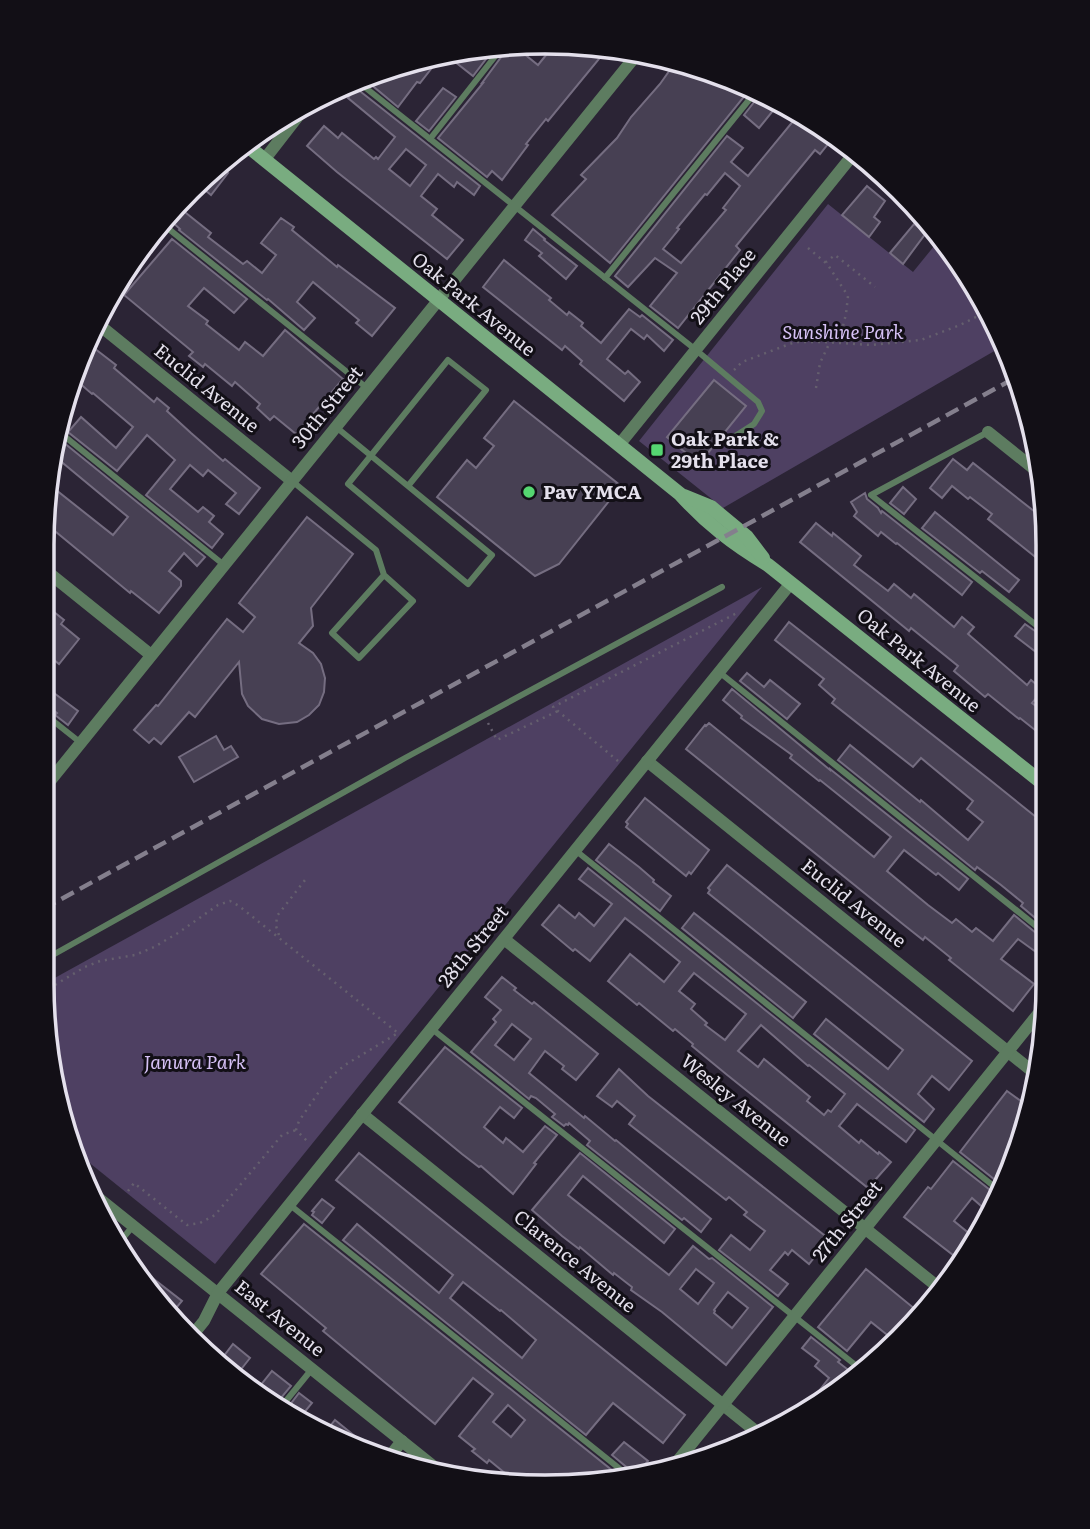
<svg xmlns="http://www.w3.org/2000/svg" width="1090" height="1529" font-family="Literata,serif">
  <style>
    .green { fill: #4e4062 }
    .building { fill: #474053; stroke: #756d81; stroke-width: 2; fill-rule: evenodd }
    .lines { fill: none; stroke-linecap: round; stroke-linejoin: round }
    .path { stroke: #655f6e; stroke-width: 2.5; stroke-dasharray: 2 5; stroke-linecap: butt }
    .lane { stroke: #5d7c60; stroke-width: 6 }
    .street { stroke: #5d7c60; stroke-width: 12 }
    .secondary { stroke: #79ac80; stroke-width: 14 }
    .rail { stroke: #847f8d; stroke-width: 4.5; stroke-dasharray: 14 7; stroke-linecap: butt }
    .poi-dot { fill: #55d671; stroke: #120f16; stroke-width: 2.5 }
    .labels { text-anchor: middle; stroke-width: 6; stroke-linejoin: round; paint-order: stroke }
    .street-label { font-size: 19px; fill: #e4e0ec; stroke: #120f16 }
    .park-label { font-size: 19px; font-style: italic; fill: #d6c1f6; stroke: #120f16 }
    .poi-label { font-size: 19px; font-weight: bold; fill: #e4e0ec; stroke: #120f16; text-anchor: start }
    .rim { fill: none; stroke: #e4e0ec; stroke-width: 3.5 }
  </style>
  <rect width="100%" height="100%" fill="#2b2435"/>
  <g class="green">
    <path d="M828,204L913,272L939,240L943,243L996,323L1003,346L723,508L639,441Z"/>
    <path d="M762,587L215,1264L76,1152L59,1115L42,985Z"/>
  </g>
  <g class="building">
    <path d="M578,43L608,48L548,121L546,119L526,144L528,145L502,180L492,171L487,177L438,138L483,83H482L510,45H513L538,65L555,44Z"/>
    <path d="M480,46H496L473,76L445,54Z"/>
    <path d="M442,55L420,83L417,82L398,107L368,82L377,71L384,69Z"/>
    <path d="M677,60L751,88L610,263L552,215L586,179L581,175L617,138L631,117L660,84Z"/>
    <path d="M356,88L480,186L474,195L457,182L454,187L438,174L421,196L437,209L432,215L463,240L447,259L337,172L307,146L324,126L338,138L342,133L374,159L376,157L378,159L395,137L348,98ZM406,149L426,165L410,186L389,169Z"/>
    <path d="M443,88L456,97L429,131L416,121Z"/>
    <path d="M762,92L780,102L759,128L744,115Z"/>
    <path d="M799,114L832,139L820,154L815,150L736,246L740,250L678,328L650,306L677,273L655,258L628,287L615,276L727,136L743,148L731,162L748,176ZM725,173L740,186L723,208L726,210L681,263L663,249L679,229L677,228L705,194L707,195Z"/>
    <path d="M217,164L228,173L211,195L199,185Z"/>
    <path d="M867,186L885,201L874,217L880,222L869,237L842,215Z"/>
    <path d="M181,209L211,233L208,237L243,264L247,261L262,273L276,255L261,243L281,218L294,227L292,230L337,267L338,265L395,308L372,336L356,323L359,320L313,282L297,302L315,318L304,330L268,299L267,300L179,230L180,229L171,221Z"/>
    <path d="M914,224L926,233L903,264L890,253Z"/>
    <path d="M533,229L545,239L544,240L577,266L566,279L539,256L542,253L525,240Z"/>
    <path d="M172,239L247,299L234,313L204,288L188,306L208,321L206,324L239,350L245,342L263,356L285,330L343,379L296,434L274,416L270,420L257,408L260,404L235,382L232,386L205,364L203,367L189,356L193,352L124,295Z"/>
    <path d="M504,260L551,298L549,300L567,315L569,312L583,323L581,326L601,343L629,309L640,317L642,315L673,340L664,351L647,335L644,339L631,329L607,359L625,374L628,371L640,382L624,401L580,364L582,361L565,346L562,350L483,287Z"/>
    <path d="M90,345L116,365L114,368L154,402L157,398L169,408L167,411L191,433L223,461L225,459L260,488L239,514L226,504L236,493L208,470L203,476L190,465L170,489L198,512L203,507L214,516L209,522L223,534L212,548L146,495L175,460L147,435L117,471L68,432L81,417L116,448L133,427L93,393L92,394L77,381Z"/>
    <path d="M714,380L746,406L699,464L667,437Z"/>
    <path d="M514,401L621,486L559,564L535,576L437,497L467,460L476,468L494,446L484,438Z"/>
    <path d="M58,438L205,557L197,566L184,553L169,571L181,581V586L159,613L131,591L130,593L50,527L51,496L56,490L113,535L128,517L52,454V446Z"/>
    <path d="M953,459L967,470L973,463L1044,519V564L988,519L992,514L970,497L968,499L952,486L942,498L930,488Z"/>
    <path d="M903,487L916,499L904,514L890,503Z"/>
    <path d="M865,493L867,499L878,508L881,513L882,511L972,582L962,595L897,543L896,544L881,532L878,536L854,516L857,512L851,502Z"/>
    <path d="M935,512L1019,580L1009,592L982,571L980,573L922,528Z"/>
    <path d="M307,517L353,554L311,608L313,626L299,643L313,653L321,664L325,678L324,692L319,705L309,715L297,722L279,724L262,719L248,706L242,694L239,662L195,717L189,712L161,744L154,738L149,743L134,730L156,705L158,706L227,619L243,632L255,617L239,603Z"/>
    <path d="M816,523L832,536L833,533L861,556L854,565L888,591L894,584L911,598L914,594L954,627L962,617L974,627L968,634L1027,685L1031,680L1043,690L1032,703L1045,713V738L1020,718L1019,719L988,694L985,697L954,671L958,666L911,628L909,631L800,542Z"/>
    <path d="M49,608L64,620L61,624L79,639L59,664L48,655Z"/>
    <path d="M789,622L990,780L1036,817L1035,819L1046,828V927L1021,906L1023,903L1001,885L977,867L975,870L838,760L850,745L920,802L921,800L968,840L983,822L967,809L973,801L921,758L913,767L832,703L835,699L819,685L824,679L775,640Z"/>
    <path d="M1025,624L1045,638V659L1015,636Z"/>
    <path d="M747,673L764,687L770,680L800,704L787,719L740,681Z"/>
    <path d="M732,689L830,770V769L968,879L959,890L938,873L936,875L904,850L887,871L928,905L952,923L956,919L972,932L976,928L993,941L1014,915L1042,938L1046,940L1047,960L1018,939L1001,959L1034,984L1013,1011L949,960L951,958L925,937L923,940L904,925L686,749L705,725L706,726L709,723L874,857L891,837L820,780L819,781L790,758L792,755L741,718L742,716L723,700Z"/>
    <path d="M54,693L78,711L68,725L55,715L57,713L47,705V701Z"/>
    <path d="M216,736L224,750L231,746L238,757L194,782L179,757Z"/>
    <path d="M645,798L709,850L691,874L689,872L686,876L626,827L628,824L626,822Z"/>
    <path d="M609,844L639,867L654,880L653,882L671,896L660,911L596,860Z"/>
    <path d="M727,865L972,1061L949,1090L932,1076L918,1094L934,1109L924,1122L814,1034L826,1019L888,1069L903,1050L708,893L710,890L708,888Z"/>
    <path d="M588,868L915,1130L906,1142L857,1104L839,1126L859,1143L861,1140L878,1154L879,1152L891,1162L868,1188L726,1074L692,1046L693,1044L675,1029L673,1031L639,1003L637,1005L608,981L630,954L664,982L680,962L643,932L625,918L590,961L575,949L573,951L542,925L559,905L575,918L579,913L594,926L612,904L579,879ZM694,973L746,1014L725,1040L705,1025L707,1023L691,1009L695,1004L679,991ZM761,1025L808,1066L809,1065L845,1094L831,1112L828,1110L824,1115L807,1101L810,1097L764,1059L758,1067L738,1051Z"/>
    <path d="M694,913L806,1002L793,1018L682,928Z"/>
    <path d="M502,977L516,988L514,990L532,1004L534,1002L598,1054L576,1080L562,1069L564,1066L545,1051L529,1073L584,1118L585,1116L615,1141L616,1140L711,1219L701,1232L684,1218L682,1220L587,1145L590,1141L569,1123L568,1125L566,1124L564,1126L552,1117L555,1114L536,1098L531,1096L529,1099L471,1052L496,1022L493,1019L501,1010L485,997ZM512,1024L531,1039L514,1060L495,1045Z"/>
    <path d="M445,1047L522,1108L514,1118L500,1107L484,1127L503,1143L506,1138L523,1152L545,1126L557,1135L534,1163L536,1164L513,1194L481,1166L479,1167L462,1154L399,1102Z"/>
    <path d="M619,1069L648,1096L829,1239L809,1264L792,1250L788,1255L785,1252L770,1270L788,1284L778,1296L719,1250L731,1235L750,1250L765,1231L744,1215L747,1212L729,1197L726,1200L629,1124L635,1116L617,1101L612,1107L597,1096Z"/>
    <path d="M1007,1091L1032,1109L1022,1137L1003,1161L1011,1167L1004,1187L960,1152Z"/>
    <path d="M359,1153L685,1415L663,1443L613,1403L586,1435L343,1240L357,1224L439,1293L453,1275L336,1180ZM463,1282L500,1311L501,1310L536,1340L522,1358L450,1298Z"/>
    <path d="M580,1153L675,1229L664,1243L583,1176L568,1195L669,1275L693,1246L709,1259L712,1258L773,1307L726,1365L662,1312L631,1290L632,1287L614,1273L613,1275L580,1247L579,1249L562,1236L532,1210ZM696,1269L714,1283L698,1304L680,1289ZM728,1292L748,1308L732,1328L714,1313L715,1311L714,1310Z"/>
    <path d="M953,1161L999,1197L988,1212L972,1198L954,1221L976,1239L962,1262L904,1217L928,1187L931,1189Z"/>
    <path d="M322,1199L334,1208L322,1223L312,1215L314,1212L312,1211Z"/>
    <path d="M304,1224L623,1479L611,1483H517L489,1460L487,1463L472,1451L475,1449L459,1436L493,1394L473,1378L435,1424L323,1331L326,1328L261,1274ZM508,1405L525,1420L511,1437L493,1422Z"/>
    <path d="M137,1266L182,1301L171,1314L133,1271Z"/>
    <path d="M866,1269L921,1314L896,1342L871,1322L847,1351L818,1327Z"/>
    <path d="M811,1337L840,1360L838,1362L856,1376L809,1407L808,1405L829,1378L815,1366L819,1361L802,1348Z"/>
    <path d="M233,1344L250,1358L235,1377L217,1365Z"/>
    <path d="M272,1371L291,1386L276,1404L256,1391Z"/>
    <path d="M299,1393L312,1403L299,1419L286,1410Z"/>
    <path d="M335,1420L372,1450L323,1435Z"/>
    <path d="M624,1442L648,1461L636,1475L612,1455Z"/>
  </g>
  <g class="lines">
    <g class="path">
      <path d="M808,248L826,263"/>
      <path d="M734,370L742,362L795,342H825L871,345L921,340L960,325L988,311"/>
      <path d="M816,388L820,363L830,342L842,330L846,314L848,296L826,262L835,255L875,287"/>
      <path d="M488,723L497,740L558,711"/>
      <path d="M618,761L553,707L739,612"/>
      <path d="M279,935L276,926L277,916L305,880"/>
      <path d="M43,992L85,967L100,961L135,955L154,947L178,933L218,905L230,901L239,906L398,1033L345,1065L327,1080L299,1121L296,1130L309,1143"/>
      <path d="M128,1191L134,1183L187,1225L200,1223L215,1215L282,1135L296,1130"/>
    </g>
    <g class="lane">
      <path d="M357,81L696,350L758,402L762,411L754,424L729,440"/>
      <path d="M430,139L504,45"/>
      <path d="M851,158L928,220"/>
      <path d="M165,226L367,388"/>
      <path d="M605,278L757,90"/>
      <path d="M336,427C388,470 440,512 492,555L468,584L348,484L448,360L486,390L408,486"/>
      <path d="M58,431L224,565"/>
      <path d="M988,432L871,495L1045,632"/>
      <path d="M292,481L376,550L384,575L413,601L359,658L332,633L384,575"/>
      <path d="M719,672L1046,934"/>
      <path d="M47,716L81,743"/>
      <path d="M575,850L1001,1192"/>
      <path d="M42,961L405,758L722,587"/>
      <path d="M432,1029L863,1371"/>
      <path d="M290,1205L630,1477"/>
      <path d="M118,1244L133,1226"/>
      <path d="M281,1407L312,1369"/>
    </g>
    <g class="street">
      <path d="M264,160L309,102"/>
      <path d="M98,324L292,481"/>
      <path d="M988,432L1043,476"/>
      <path d="M619,445L856,151"/>
      <path d="M49,573L151,655"/>
      <path d="M647,761L1037,1075"/>
      <path d="M46,786L638,53"/>
      <path d="M504,939L943,1291"/>
      <path d="M362,1114L763,1437"/>
      <path d="M97,1197L438,1470"/>
      <path d="M191,1337L204,1321L218,1293L791,583"/>
      <path d="M390,1456L402,1441"/>
      <path d="M676,1463L1047,1003"/>
    </g>
    <g class="secondary">
      <path d="M245,144L680,494C707,524 733,544 768,565L1046,786"/>
      <path d="M684,496L711,507L747,537L763,558"/>
    </g>
    <path class="rail" d="M43,909L1013,379"/>
  </g>
  <g class="poi-dot">
    <rect x="650" y="443" width="14" height="14" rx="3.5"/>
    <circle cx="529" cy="492" r="7"/>
  </g>
  <g class="labels">
    <g class="street-label">
      <text transform="translate(723 286) rotate(-51)" y="7">29th Place</text>
      <text transform="translate(474 304) rotate(39)" y="7">Oak Park Avenue</text>
      <text transform="translate(207 388) rotate(39)" y="7">Euclid Avenue</text>
      <text transform="translate(327 407) rotate(-51)" y="7">30th Street</text>
      <text transform="translate(919 660) rotate(39)" y="7">Oak Park Avenue</text>
      <text transform="translate(854 903) rotate(39)" y="7">Euclid Avenue</text>
      <text transform="translate(473 946) rotate(-51)" y="7">28th Street</text>
      <text transform="translate(736 1100) rotate(39)" y="7">Wesley Avenue</text>
      <text transform="translate(847 1221) rotate(-51)" y="7">27th Street</text>
      <text transform="translate(575 1261) rotate(39)" y="7">Clarence Avenue</text>
      <text transform="translate(280 1318) rotate(39)" y="7">East Avenue</text>
    </g>
    <g class="park-label">
      <text x="843" y="339">Sunshine Park</text>
      <text x="195" y="1069">Janura Park</text>
    </g>
    <g class="poi-label">
      <text x="671" y="446">Oak Park &amp;<tspan x="671" dy="22">29th Place</tspan></text>
      <text x="543" y="499">Pav YMCA</text>
    </g>
  </g>
  <path d="M0 0H1090V1529H0ZM545 54H545A491 491 0 0 1 1036 545V984A491 491 0 0 1 545 1475H545A491 491 0 0 1 54 984V545A491 491 0 0 1 545 54Z" fill="#120f16" fill-rule="evenodd"/>
  <path class="rim" d="M545 54H545A491 491 0 0 1 1036 545V984A491 491 0 0 1 545 1475H545A491 491 0 0 1 54 984V545A491 491 0 0 1 545 54Z"/>
</svg>
